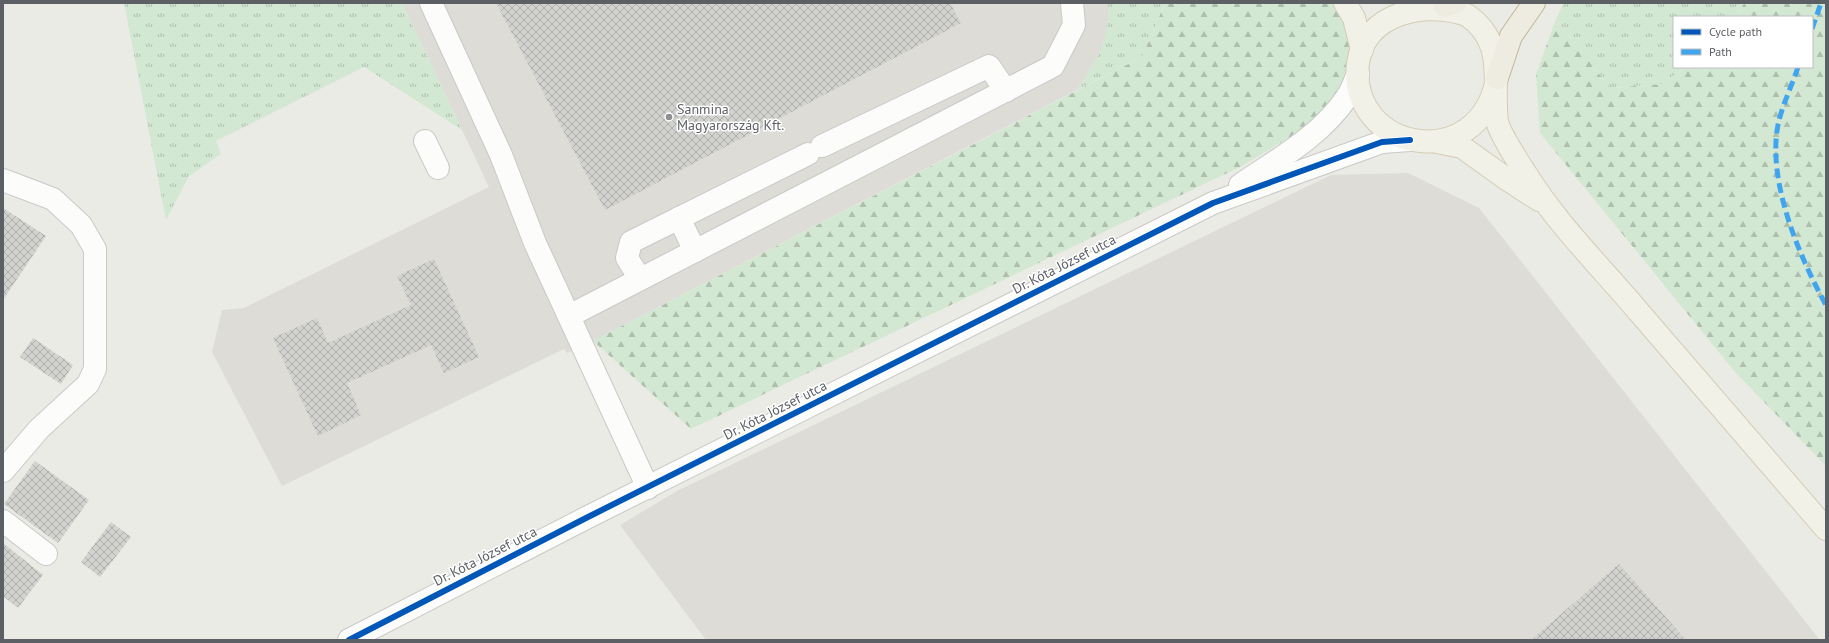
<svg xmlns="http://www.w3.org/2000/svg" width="1829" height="643" font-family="'PT Sans',sans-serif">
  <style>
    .industrial { fill: #dddcd7 }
    .grass { fill: url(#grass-tufts) }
    .forest { fill: url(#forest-firs) }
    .building { fill: url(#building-cross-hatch) }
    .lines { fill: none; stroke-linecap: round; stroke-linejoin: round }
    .minor-casing { stroke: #c8c9c8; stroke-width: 24 }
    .major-casing { stroke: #d3ccb4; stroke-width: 24 }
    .highway-casing { stroke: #c2b694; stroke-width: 24 }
    .minor { stroke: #fcfcfb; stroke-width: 22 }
    .major { stroke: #f2f1e8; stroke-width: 22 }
    .highway { stroke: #eeece1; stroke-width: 22 }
    .quiet { stroke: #40a5ee; stroke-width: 5; stroke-dasharray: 10 5; stroke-linecap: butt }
    .cycleway-casing { stroke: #fff; stroke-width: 8 }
    .cycleway { stroke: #0057b8; stroke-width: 6 }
    .poi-dot { fill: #8e9092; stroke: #fff; stroke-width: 1.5 }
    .labels { text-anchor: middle; stroke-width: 3; stroke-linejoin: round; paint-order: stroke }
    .poi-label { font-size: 14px; fill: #5c5f64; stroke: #fff; text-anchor: start }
    .street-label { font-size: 14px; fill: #5c5f64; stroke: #fff }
  </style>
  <defs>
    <pattern id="grass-tufts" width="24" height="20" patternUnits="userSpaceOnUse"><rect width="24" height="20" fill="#d3e8d2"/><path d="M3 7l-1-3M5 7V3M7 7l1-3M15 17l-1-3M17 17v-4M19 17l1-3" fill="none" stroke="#aebfae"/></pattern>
    <pattern id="forest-firs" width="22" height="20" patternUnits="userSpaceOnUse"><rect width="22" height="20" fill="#d3e8d2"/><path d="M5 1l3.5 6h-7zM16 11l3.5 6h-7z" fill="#aebfae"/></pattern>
    <pattern id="building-cross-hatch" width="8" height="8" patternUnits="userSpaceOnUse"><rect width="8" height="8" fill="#d2d2cf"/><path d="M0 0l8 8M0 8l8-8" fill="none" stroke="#aeaeac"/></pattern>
  </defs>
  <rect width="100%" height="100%" fill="#ebebe6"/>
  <g class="industrial">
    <path d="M402,3H1108V27L1100,54L1077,90L593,341L567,353L564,349L282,486L212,352L222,310L244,308L489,187Z"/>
    <path d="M1408,173L1479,208L1820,640H706L620,525L677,491L1331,175Z"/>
  </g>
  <g class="grass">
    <path d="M124,3H402L462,130L364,67L216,141L221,154L189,176L166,220Z"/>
    <path d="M1108,3H1165L1142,57L1077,90C1099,56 1108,45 1108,3Z"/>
    <path d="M1564,3H1744L1737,17H1674V67H1686L1662,84L1610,88L1556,19Z"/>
  </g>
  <g class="forest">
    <path d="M1165,3H1347L1353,14L1351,74L1310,125L1242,166L691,429L593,341L1142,57Z"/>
    <path d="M1744,3H1826V466L1735,372L1540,133L1536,74L1556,19L1610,88L1662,84L1686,67H1812V17H1737Z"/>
  </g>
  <g class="building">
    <path d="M496,3H950L961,23L605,210Z"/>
    <path d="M3,208L46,236L3,300Z"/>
    <path d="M434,259L479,357L444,373L431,345L347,383L361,415L318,436L273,338L317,318L328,343L411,305L397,276Z"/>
    <path d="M33,338L73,365L61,384L20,357Z"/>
    <path d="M35,461L89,500L58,543L4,504Z"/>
    <path d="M111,522L131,537L100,577L81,562Z"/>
    <path d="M3,543L43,575L18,608L3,596Z"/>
    <path d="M1619,564L1686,640H1531Z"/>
  </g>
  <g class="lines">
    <defs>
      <g id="minor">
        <path d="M431,3L501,155L535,243L648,488"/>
        <path d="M425,141L438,168"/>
        <path d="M822,146L989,66L1006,91"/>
        <path d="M3,180L53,199L81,225L95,249V369L88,384L39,429L3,471"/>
        <path d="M1240,185C1278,159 1321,136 1347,97C1352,90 1354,82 1358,74"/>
        <path d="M679,218L695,251"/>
        <path d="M640,279L627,258L631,242L808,154"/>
        <path d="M569,316L1053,66L1074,25L1072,3"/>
        <path d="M3,521L46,554"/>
        <path d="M349,640L586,518L1213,203L1382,142L1410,140"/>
      </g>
      <g id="major">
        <path d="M1345,3L1354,18L1362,50"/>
        <path d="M1497,78C1480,176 1347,152 1358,63C1365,13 1425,0 1467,15C1507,43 1492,81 1497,121C1499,133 1519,163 1526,174C1557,224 1600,266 1638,311C1701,383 1763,456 1826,529"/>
        <path d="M1437,142L1462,147L1508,180L1539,200"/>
      </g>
      <g id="highway">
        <path d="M1445,6L1455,3"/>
        <path d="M1497,78L1511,36L1534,3"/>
      </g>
    </defs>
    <use href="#minor" class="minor-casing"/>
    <use href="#major" class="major-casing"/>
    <use href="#highway" class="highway-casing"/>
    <use href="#minor" class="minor"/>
    <use href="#major" class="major"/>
    <use href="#highway" class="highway"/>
    <g class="quiet">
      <path d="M1812,29L1821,3"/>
      <path d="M1798,67C1792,86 1782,105 1778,125C1767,181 1799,256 1826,305"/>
    </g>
    <defs>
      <path id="cycleway" d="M349,640L586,518L1213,203L1382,142L1410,140"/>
    </defs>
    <use href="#cycleway" class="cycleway-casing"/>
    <use href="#cycleway" class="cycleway"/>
  </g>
  <circle class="poi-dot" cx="669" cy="117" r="4"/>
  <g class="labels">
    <g class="poi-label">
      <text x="677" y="114">Sanmina<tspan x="677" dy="16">Magyarország Kft.</tspan></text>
    </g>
    <g class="street-label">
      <text transform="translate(1064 264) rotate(-27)" y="5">Dr. Kóta József utca</text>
      <text transform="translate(775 410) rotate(-27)" y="5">Dr. Kóta József utca</text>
      <text transform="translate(485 556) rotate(-27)" y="5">Dr. Kóta József utca</text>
    </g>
  </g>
  <rect width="1829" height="643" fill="none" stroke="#5c5f64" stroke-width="8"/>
  <rect x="1673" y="16" width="140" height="52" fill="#ffffff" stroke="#bebfc1"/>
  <rect x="1681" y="29" width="20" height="6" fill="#0057b8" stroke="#bebfc1"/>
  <text x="1709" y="36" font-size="12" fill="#5c5f64">Cycle path</text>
  <rect x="1681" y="49" width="20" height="6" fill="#40a5ee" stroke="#bebfc1"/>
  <text x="1709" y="56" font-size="12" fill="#5c5f64">Path</text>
</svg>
